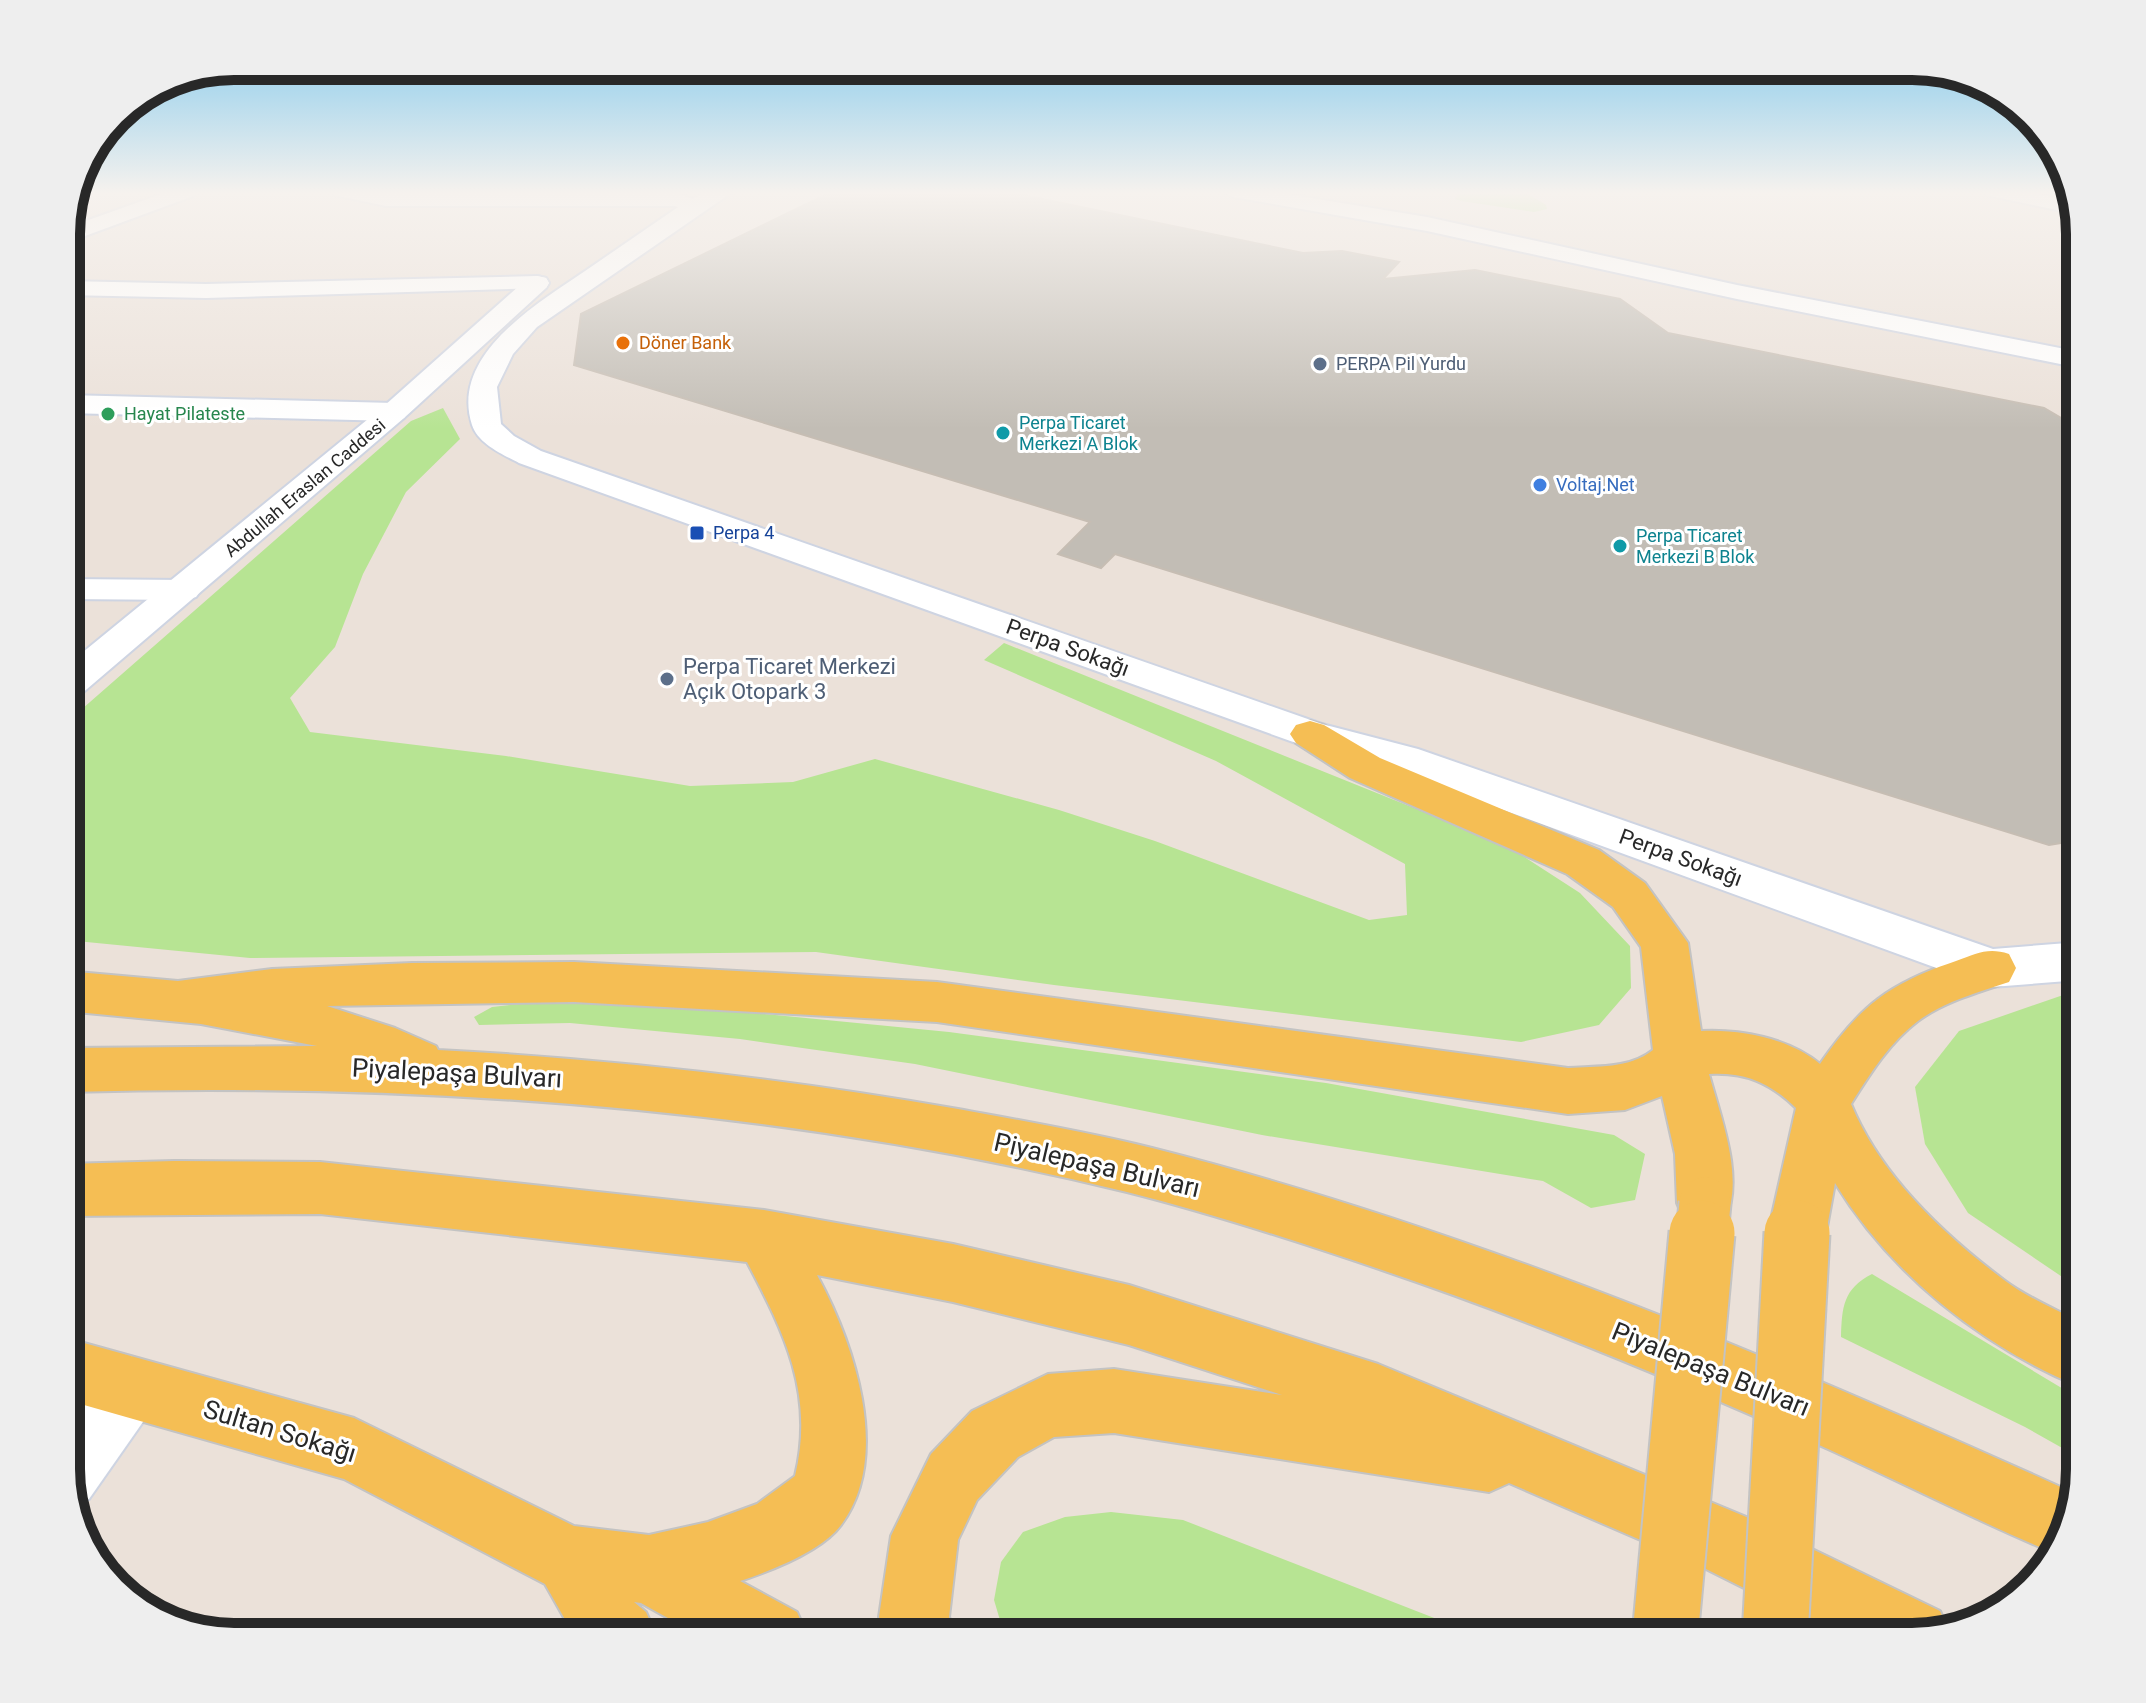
<svg xmlns="http://www.w3.org/2000/svg" width="2146" height="1703" font-family="Roboto,sans-serif">
  <style>
    .green { fill: #b7e493 }
    .building { fill: #c2bdb5; stroke: #c6bdb3; stroke-width: 2 }
    .lines { fill: none; stroke-linecap: round; stroke-linejoin: round }
    .street-casing { stroke: #ced4e2; stroke-width: 4 }
    .secondary-casing { stroke: #ced4e2; stroke-width: 4 }
    .primary-casing { stroke: #c3c3c3; stroke-width: 4 }
    .street { fill: #fff; fill-rule: evenodd }
    .secondary { fill: #fff; fill-rule: evenodd }
    .primary { fill: #f5be54; fill-rule: evenodd }
    .primary-bridge-far1-casing { stroke: #c3c3c3; stroke-width: 55; stroke-linecap: butt }
    .primary-bridge-casing { stroke: #c3c3c3; stroke-width: 69; stroke-linecap: butt }
    .primary-bridge-far1 { stroke: #f5be54; stroke-width: 51 }
    .primary-bridge { stroke: #f5be54; stroke-width: 65 }
    .food-dot { fill: #e8710a; stroke: #fff; stroke-width: 3 }
    .service-dot { fill: #5c6f8a; stroke: #fff; stroke-width: 3 }
    .leisure-dot { fill: #2e9e5b; stroke: #fff; stroke-width: 3 }
    .culture-dot { fill: #0f9aa8; stroke: #fff; stroke-width: 3 }
    .shop-dot { fill: #3f7fe0; stroke: #fff; stroke-width: 3 }
    .transit-dot { fill: #1a4fb4; stroke: #fff; stroke-width: 3 }
    .labels { text-anchor: middle; stroke-width: 6; stroke-linejoin: round; paint-order: stroke }
    .far-food-label { font-size: 18px; fill: #c56008; stroke: #fff; text-anchor: start }
    .far-service-label { font-size: 18px; fill: #4e5e75; stroke: #fff; text-anchor: start }
    .far-leisure-label { font-size: 18px; fill: #27864d; stroke: #fff; text-anchor: start }
    .far-culture-label { font-size: 18px; fill: #0d838f; stroke: #fff; text-anchor: start }
    .far-shop-label { font-size: 18px; fill: #366cbe; stroke: #fff; text-anchor: start }
    .far-street-label { font-size: 18px; fill: #282828; stroke: #fff }
    .far-transit-label { font-size: 18px; fill: #164399; stroke: #fff; text-anchor: start }
    .street-label { font-size: 22px; fill: #282828; stroke: #fff }
    .service-label { font-size: 22px; fill: #4e5e75; stroke: #fff; text-anchor: start }
    .near-street-label { font-size: 26px; fill: #282828; stroke: #fff }
    .rim { fill: none; stroke: #282828; stroke-width: 10 }
  </style>
  <rect width="100%" height="100%" fill="#ebe1d9"/>
  <g class="green">
    <path d="M1460,191H1523L1546,205L1547,209L1534,212L1461,201L1455,199Z"/>
    <path d="M443,408L460,439L406,492L363,574L335,647L290,698L310,732L506,756L690,786L793,782L875,759L1059,810L1155,841L1369,920L1407,915L1405,864L1216,761L984,660L1004,643L1506,845L1580,893L1630,946L1631,988L1599,1025L1521,1042L1054,985L816,952L250,958L66,940V723L411,421Z"/>
    <path d="M2069,993H2080V1289L1968,1213L1925,1144L1915,1087L1959,1031Z"/>
    <path d="M538,1002L714,1009L949,1032L1326,1083L1614,1135L1645,1154L1635,1200L1591,1208L1543,1181L1262,1135L915,1064L740,1039L570,1023L479,1025L474,1017L492,1007Z"/>
    <path d="M1872,1274L2080,1399V1458L2025,1427L1841,1337C1842,1307 1843,1289 1872,1274Z"/>
    <path d="M1111,1512L1183,1520L1483,1637H1005L994,1600L1001,1562L1023,1532L1065,1517Z"/>
  </g>
  <path class="building" d="M833,191H1004L1303,253L1342,251L1399,262L1383,279L1475,270L1620,299L1668,333L2044,408L2080,429V840L2049,845L1115,554L1101,568L1058,554L1090,522L574,365L581,314Z"/>
  <g class="lines">
    <defs>
      <g id="street">
        <path d="M170,191H200L196,195L66,243V228Z"/>
        <path d="M708,191H734L537,327L513,354L497,387L501,424L514,436L541,451L1322,724L1418,749L1993,949L2080,942V980L1992,987L1975,982L1391,769L1296,743L519,463C504,455 478,444 472,425C449,354 540,302 588,269C620,247 652,225 684,203Z"/>
        <path d="M1222,191H1269L1427,217L1737,285L2080,352V368L1737,299L1427,231L1233,197Z"/>
        <path d="M1982,191H2022L2072,201L2075,214L1986,195Z"/>
        <path d="M537,276L546,278L549,283L546,288L206,298L66,295V281L206,284Z"/>
        <path d="M66,395L394,403L404,406L408,412L404,418L394,421L66,413Z"/>
        <path d="M66,579L184,580L196,583L201,590L196,597L184,600L66,599Z"/>
        <path d="M130,1356L152,1365L161,1387L152,1409L89,1499L73,1506L66,1479V1421L108,1365Z"/>
      </g>
      <g id="secondary">
        <path d="M330,191L678,194L703,202L706,207L695,213L675,206H386L334,195Z"/>
        <path d="M2048,191H2070L2072,198L2052,195Z"/>
        <path d="M537,276L546,278L549,283L546,288L404,418L80,695L66,698V666L384,406L528,278Z"/>
      </g>
      <g id="primary">
        <path d="M1310,721L1324,725L1380,758L1599,850L1645,883L1688,943L1701,1031C1740,1029 1789,1038 1820,1064C1860,1006 1888,984 1956,961C1977,954 1987,947 2009,954L2016,968L2009,982C1979,992 1943,1002 1918,1021C1889,1043 1870,1074 1851,1104C1880,1175 1944,1235 2004,1280C2026,1297 2055,1309 2080,1322V1387C1981,1346 1891,1274 1835,1183L1826,1233L1817,1252L1797,1260L1777,1252L1768,1233L1796,1108C1770,1083 1746,1072 1709,1074C1721,1119 1745,1177 1725,1222L1705,1229L1685,1222L1677,1203L1675,1154L1662,1096L1625,1110L1568,1114L937,1022L574,1002L327,1006L395,1028L436,1046L438,1050C613,1059 786,1079 958,1109C1023,1121 1088,1132 1152,1148C1472,1229 1776,1358 2076,1494L2071,1523L2054,1553C1977,1521 1903,1483 1828,1449C1683,1384 1535,1322 1385,1271C1300,1242 1214,1214 1127,1192C780,1107 422,1082 66,1092V1048L317,1046L201,1024L66,1011V971L178,981L272,969L412,963L574,962L937,982L1568,1068C1597,1066 1629,1069 1653,1050L1641,947L1613,907L1567,874L1350,778L1296,743L1290,734L1296,725Z"/>
        <path d="M174,1161L320,1162L764,1210L953,1244L1129,1285L1378,1364L1744,1516L1940,1611L1948,1629L1912,1637H1842L1696,1564L1509,1483L1489,1492L1114,1433L1054,1437L1018,1457L977,1500L958,1540L949,1617L957,1637H885L879,1617L891,1536L931,1454L972,1411L1048,1374L1114,1369L1282,1395L1129,1345L953,1302L817,1275C853,1342 893,1455 841,1525C822,1551 770,1571 740,1581L797,1612L808,1637H702L641,1603L634,1602L646,1612L657,1637H575L545,1584L344,1479L84,1405L66,1407V1345L84,1343L354,1418L574,1526L649,1535L708,1522L757,1504L795,1476C815,1394 784,1332 747,1262L320,1214L66,1216V1164Z"/>
      </g>
    </defs>
    <use href="#street" class="street-casing"/>
    <use href="#secondary" class="secondary-casing"/>
    <use href="#primary" class="primary-casing"/>
    <use href="#street" class="street"/>
    <use href="#secondary" class="secondary"/>
    <use href="#primary" class="primary"/>
    <defs>
      <path id="primary-bridge-far1" d="M1702,1235L1705,1203"/>
      <g id="primary-bridge">
        <path d="M1665,1637L1702,1233"/>
        <path d="M1775,1637L1797,1233"/>
      </g>
    </defs>
    <use href="#primary-bridge-far1" class="primary-bridge-far1-casing"/>
    <use href="#primary-bridge" class="primary-bridge-casing"/>
    <use href="#primary-bridge-far1" class="primary-bridge-far1"/>
    <use href="#primary-bridge" class="primary-bridge"/>
  </g>
  <linearGradient id="sky" x2="0" y2="1"><stop stop-color="#74c4ec"/><stop offset="0.45" stop-color="#f6f2ee"/><stop offset="1" stop-color="#f6f2ee" stop-opacity="0"/></linearGradient>
  <rect width="2146" height="429" fill="url(#sky)"/>
  <circle class="food-dot" cx="623" cy="343" r="8"/>
  <g class="service-dot">
    <circle cx="1320" cy="364" r="8"/>
    <circle cx="667" cy="679" r="8"/>
  </g>
  <circle class="leisure-dot" cx="108" cy="414" r="8"/>
  <g class="culture-dot">
    <circle cx="1003" cy="433" r="8"/>
    <circle cx="1620" cy="546" r="8"/>
  </g>
  <circle class="shop-dot" cx="1540" cy="485" r="8"/>
  <rect class="transit-dot" x="689" y="525" width="16" height="16" rx="4"/>
  <g class="labels">
    <g class="far-food-label">
      <text x="639" y="349">Döner Bank</text>
    </g>
    <g class="far-service-label">
      <text x="1336" y="370">PERPA Pil Yurdu</text>
    </g>
    <g class="far-leisure-label">
      <text x="124" y="420">Hayat Pilateste</text>
    </g>
    <g class="far-culture-label">
      <text x="1019" y="429">Perpa Ticaret<tspan x="1019" dy="21">Merkezi A Blok</tspan></text>
      <text x="1636" y="542">Perpa Ticaret<tspan x="1636" dy="21">Merkezi B Blok</tspan></text>
    </g>
    <g class="far-shop-label">
      <text x="1556" y="491">Voltaj.Net</text>
    </g>
    <g class="far-street-label">
      <text transform="translate(305 488) rotate(-40)" y="6">Abdullah Eraslan Caddesi</text>
    </g>
    <g class="far-transit-label">
      <text x="713" y="539">Perpa 4</text>
    </g>
    <g class="street-label">
      <text transform="translate(1068 647) rotate(20)" y="8">Perpa Sokağı</text>
      <text transform="translate(1681 857) rotate(20)" y="8">Perpa Sokağı</text>
    </g>
    <g class="service-label">
      <text x="683" y="674">Perpa Ticaret Merkezi<tspan x="683" dy="25">Açık Otopark 3</tspan></text>
    </g>
    <g class="near-street-label">
      <text transform="translate(457 1073) rotate(3)" y="9">Piyalepaşa Bulvarı</text>
      <text transform="translate(1097 1165) rotate(13)" y="9">Piyalepaşa Bulvarı</text>
      <text transform="translate(1711 1369) rotate(22)" y="9">Piyalepaşa Bulvarı</text>
      <text transform="translate(280 1431) rotate(17)" y="9">Sultan Sokağı</text>
    </g>
  </g>
  <path d="M0 0H2146V1703H0ZM234 80H1912A154 154 0 0 1 2066 234V1469A154 154 0 0 1 1912 1623H234A154 154 0 0 1 80 1469V234A154 154 0 0 1 234 80Z" fill="#eee" fill-rule="evenodd"/>
  <path class="rim" d="M234 80H1912A154 154 0 0 1 2066 234V1469A154 154 0 0 1 1912 1623H234A154 154 0 0 1 80 1469V234A154 154 0 0 1 234 80Z"/>
</svg>
